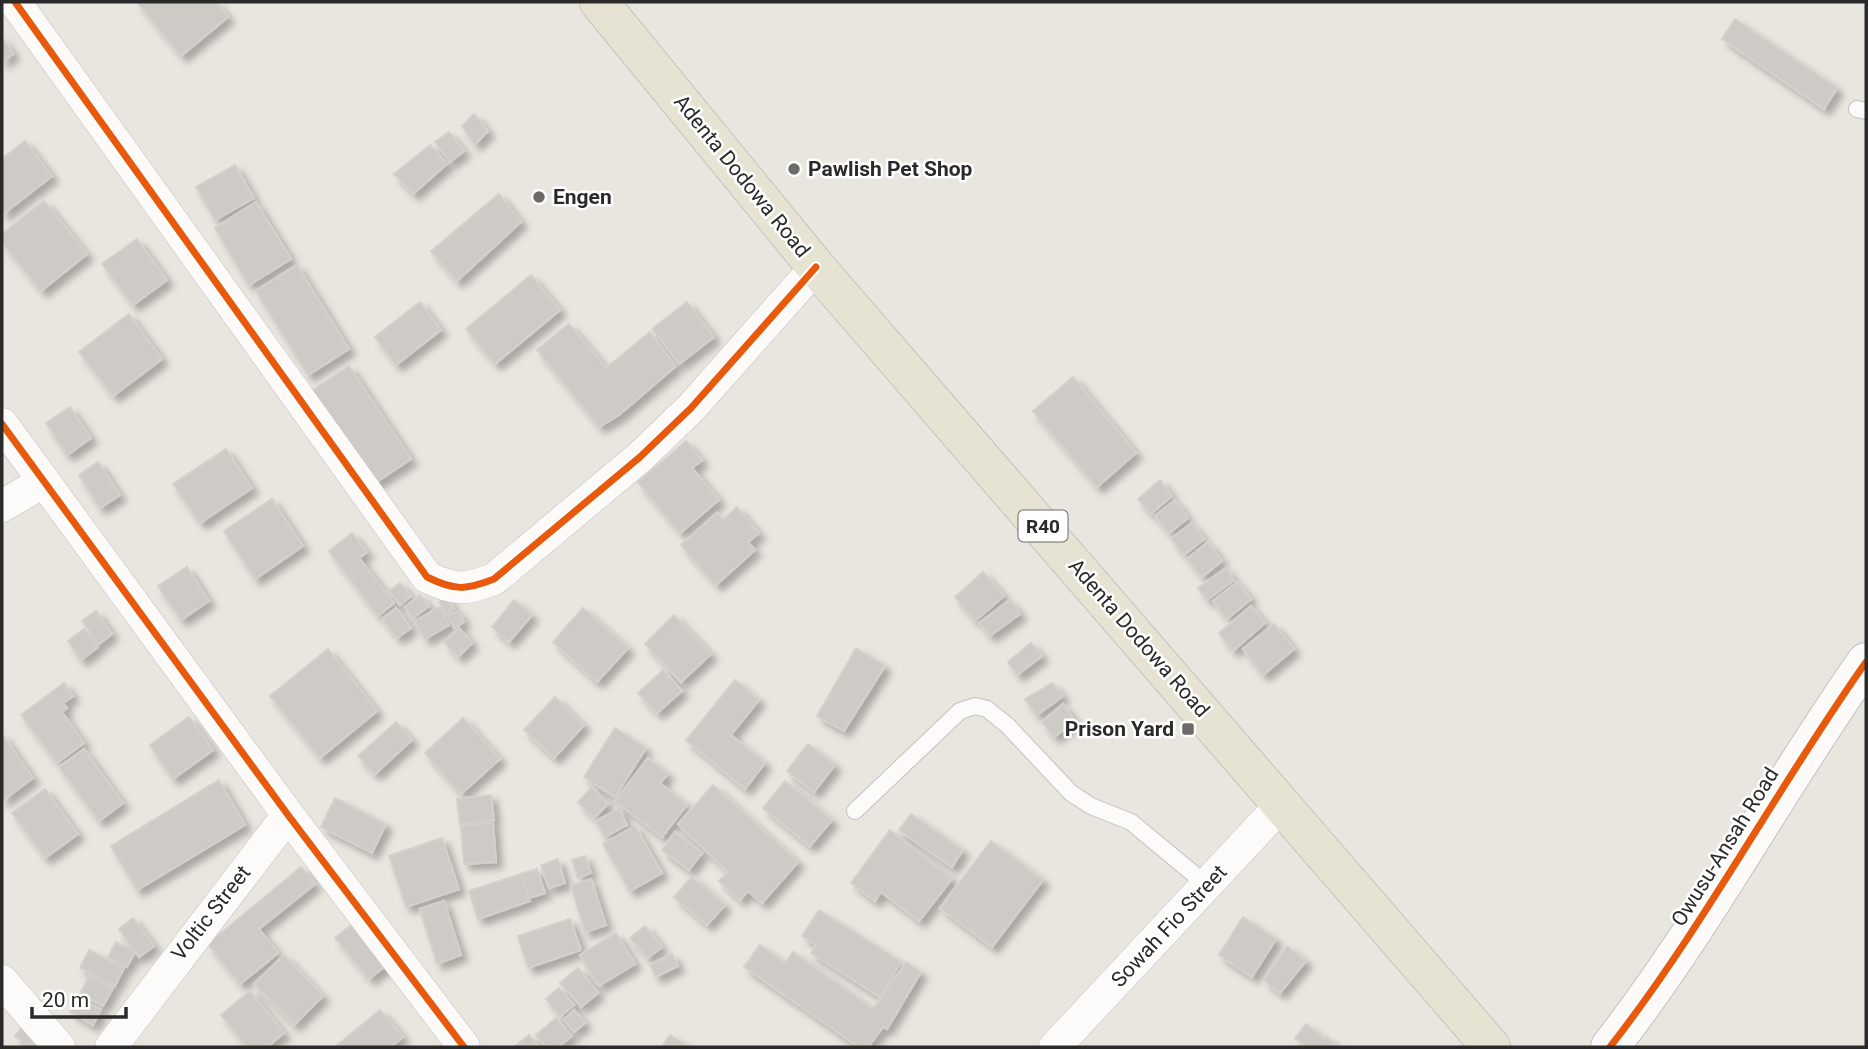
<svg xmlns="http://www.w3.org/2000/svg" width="1868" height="1049" font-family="Roboto,sans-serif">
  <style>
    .building { fill: #cecbc6; stroke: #d4d0cb; stroke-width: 2; filter: url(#shadow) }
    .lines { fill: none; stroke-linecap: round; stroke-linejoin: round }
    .service-casing { stroke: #c2c1c1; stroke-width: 18 }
    .minor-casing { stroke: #c2c1c1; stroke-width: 33 }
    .tertiary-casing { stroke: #c2c1c1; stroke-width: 40 }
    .primary-casing { stroke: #c4c3c1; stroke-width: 40 }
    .service { stroke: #fcfbfa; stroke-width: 16 }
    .minor { stroke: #fcfbfa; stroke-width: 32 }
    .tertiary { stroke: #fcfbfa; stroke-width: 38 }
    .primary { stroke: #e7e3d2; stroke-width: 38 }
    .cycleway-casing { stroke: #fff; stroke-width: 11 }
    .cycleway { stroke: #e8590c; stroke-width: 7 }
    .poi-dot { fill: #6d6b69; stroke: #fff; stroke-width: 2.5 }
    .labels { text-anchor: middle; stroke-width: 5; stroke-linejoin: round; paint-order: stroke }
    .shield { fill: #fff; stroke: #6a6a6a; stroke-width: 2 }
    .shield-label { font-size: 19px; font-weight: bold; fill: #2a2a2a }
    .poi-label { font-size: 21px; font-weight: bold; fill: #2a2a2a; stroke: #fff; text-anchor: start }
    .street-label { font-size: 21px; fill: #2a2a2a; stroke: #fff }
  </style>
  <defs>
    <filter id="shadow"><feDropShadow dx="6" dy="6" stdDeviation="3.5" flood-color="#0004"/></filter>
  </defs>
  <rect width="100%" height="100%" fill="#e9e5df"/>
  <g class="building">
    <path d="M137,2H216L228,17L181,56Z"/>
    <path d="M1735,19L1837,88L1824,109L1722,39Z"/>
    <path d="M2,37L13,54L2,62Z"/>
    <path d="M474,114L488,131L475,145L462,126Z"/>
    <path d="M449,132L464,151L450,162L435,142Z"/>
    <path d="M25,141L52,176L2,215V159Z"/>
    <path d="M430,145L447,164L413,194L394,174Z"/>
    <path d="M235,165L254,198L215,220L196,187Z"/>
    <path d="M499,194L521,222L457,281L431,251Z"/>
    <path d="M44,201L87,254L41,291L2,242V234Z"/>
    <path d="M256,202L291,259L249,285L215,228Z"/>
    <path d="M137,239L167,280L133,305L102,264Z"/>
    <path d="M297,265L349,349L308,375L256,291Z"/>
    <path d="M531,275L560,310L495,364L466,329Z"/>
    <path d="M420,302L441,330L396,365L375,337Z"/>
    <path d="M687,302L714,337L679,364L652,329Z"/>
    <path d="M129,314L162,359L113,396L79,352Z"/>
    <path d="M569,324L606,368L650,332L676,366L619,415L599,427L537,350Z"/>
    <path d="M349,366L411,459L372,485L310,392Z"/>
    <path d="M1073,377L1136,453L1097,487L1033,411Z"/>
    <path d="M70,407L91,438L67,455L46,423Z"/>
    <path d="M686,441L702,460L692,468L719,500L680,533L638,482Z"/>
    <path d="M226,449L252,488L200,523L173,484Z"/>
    <path d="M98,462L120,495L100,508L79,475Z"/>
    <path d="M1160,480L1172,496L1151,514L1138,499Z"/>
    <path d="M272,499L303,546L255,579L224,531Z"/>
    <path d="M1175,500L1188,518L1169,533L1155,516Z"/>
    <path d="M737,507L759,533L748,542L755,550L716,585L681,545L717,513L723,520Z"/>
    <path d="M1192,523L1204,539L1184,555L1171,539Z"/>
    <path d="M352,533L367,552L359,558L394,603L378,616L329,551Z"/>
    <path d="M1208,542L1222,561L1202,577L1187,559Z"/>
    <path d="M187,567L209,601L181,620L158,586Z"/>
    <path d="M1226,568L1234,580L1207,600L1198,588Z"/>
    <path d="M983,572L1004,596L975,621L955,597Z"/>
    <path d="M1237,582L1251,599L1227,619L1213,601Z"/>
    <path d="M400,583L411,596L400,605L389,591Z"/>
    <path d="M420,595L429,606L413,618L405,607Z"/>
    <path d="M446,597L454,609L447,614L439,602Z"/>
    <path d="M514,600L532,615L509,642L492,627Z"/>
    <path d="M1010,600L1020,614L990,636L979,623Z"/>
    <path d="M1251,606L1265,623L1233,651L1219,633Z"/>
    <path d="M440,607L449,625L425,639L415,621Z"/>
    <path d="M396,608L411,628L397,638L382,619Z"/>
    <path d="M583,608L628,648L597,682L553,642Z"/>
    <path d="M96,611L112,634L99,644L82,621Z"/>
    <path d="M458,611L464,622L454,628L448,616Z"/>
    <path d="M674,615L711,654L681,682L645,644Z"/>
    <path d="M1274,624L1294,649L1263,675L1243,649Z"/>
    <path d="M459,628L472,643L458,657L444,642Z"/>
    <path d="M84,629L98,647L81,660L68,641Z"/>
    <path d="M1031,643L1042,656L1017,675L1008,662Z"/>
    <path d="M856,648L885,666L844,731L817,716Z"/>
    <path d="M328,649L377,711L320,758L270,696Z"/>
    <path d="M663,670L682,691L657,713L638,693Z"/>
    <path d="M735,680L759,700L731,735L765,763L745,789L686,740Z"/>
    <path d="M64,683L73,696L63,703L67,708L62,712L84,743L57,763L21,715Z"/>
    <path d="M1052,683L1063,696L1037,715L1025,699Z"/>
    <path d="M555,697L584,725L554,758L524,730Z"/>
    <path d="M1063,704L1075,721L1054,737L1042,722Z"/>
    <path d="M189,717L213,750L173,779L150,745Z"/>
    <path d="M463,718L500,759L461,794L425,753Z"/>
    <path d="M396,722L412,740L375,774L358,756Z"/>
    <path d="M615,728L646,748L615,797L584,777Z"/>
    <path d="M2,734L33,778L2,801Z"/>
    <path d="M808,744L835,765L814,792L787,771Z"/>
    <path d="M84,749L123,803L99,821L59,767Z"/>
    <path d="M648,758L668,774L660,783L687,805L662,837L615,801Z"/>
    <path d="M219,780L245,825L137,890L111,846Z"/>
    <path d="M785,781L832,820L810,846L763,808Z"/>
    <path d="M713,785L798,862L762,903L748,891L740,900L719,881L728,872L678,824Z"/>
    <path d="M592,787L608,804L594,818L578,802Z"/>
    <path d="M45,789L78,834L45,858L12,813Z"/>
    <path d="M491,795L494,820L460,824L457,799Z"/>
    <path d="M335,798L386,824L372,853L321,827Z"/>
    <path d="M619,809L627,825L605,837L596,821Z"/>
    <path d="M911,814L963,850L952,867L899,830Z"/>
    <path d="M493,823L496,862L464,864L461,826Z"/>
    <path d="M635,826L662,873L630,891L603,844Z"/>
    <path d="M890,830L952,879L919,921L881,892L875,901L851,883Z"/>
    <path d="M675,832L702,853L689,870L662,850Z"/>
    <path d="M442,838L459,889L406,907L389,856Z"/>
    <path d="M991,841L1043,880L992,947L940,908Z"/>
    <path d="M585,856L591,873L578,878L572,860Z"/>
    <path d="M558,859L565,883L549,888L541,865Z"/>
    <path d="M301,867L315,884L259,929L278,953L240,984L208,944Z"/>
    <path d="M537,869L545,893L529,898L521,874Z"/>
    <path d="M521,874L530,901L478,919L469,891Z"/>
    <path d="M692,877L725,905L707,925L674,897Z"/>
    <path d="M591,879L606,925L585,932L571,886Z"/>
    <path d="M444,901L461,955L437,964L420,909Z"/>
    <path d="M819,910L901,962L880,997L811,953L816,945L802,936Z"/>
    <path d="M1243,917L1276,939L1252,977L1219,955Z"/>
    <path d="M133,918L154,946L139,957L119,929Z"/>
    <path d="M570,919L581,950L528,968L518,936Z"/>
    <path d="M355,922L389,963L369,979L335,938Z"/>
    <path d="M645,926L662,947L648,958L630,938Z"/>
    <path d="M616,933L635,964L599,986L580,955Z"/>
    <path d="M116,942L135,952L127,967L108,957Z"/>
    <path d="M760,945L785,963L793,952L873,1009L906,962L921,972L887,1029L883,1027L868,1047H859L744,967Z"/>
    <path d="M1287,946L1306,961L1280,993L1264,980Z"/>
    <path d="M89,950L124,968L115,986L80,968Z"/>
    <path d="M672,954L678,966L656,977L650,965Z"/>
    <path d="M284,955L323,996L294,1025L254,984Z"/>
    <path d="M578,968L598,993L581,1007L560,983Z"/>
    <path d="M89,976L113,988L103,1006L80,994Z"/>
    <path d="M559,988L574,1005L560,1017L546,999Z"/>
    <path d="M250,991L284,1033L267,1047H247L221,1015Z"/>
    <path d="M77,997L101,1009L93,1025L70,1012Z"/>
    <path d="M380,1010L403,1037L391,1047H335Z"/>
    <path d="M574,1010L585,1023L574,1032L564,1019Z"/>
    <path d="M556,1018L572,1036L558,1047H546L536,1035Z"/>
    <path d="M25,1023L41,1036L32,1047L15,1036Z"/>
    <path d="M1306,1024L1324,1039L1327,1037L1336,1047H1306L1295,1038Z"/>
    <path d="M529,1035L539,1047H514Z"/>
    <path d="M670,1035L689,1047H662Z"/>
  </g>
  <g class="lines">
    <defs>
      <g id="service">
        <path d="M1857,109L1866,111"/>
        <path d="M855,811L960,711L975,706L987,709L1007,725L1071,793L1091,806L1131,822L1207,885"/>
      </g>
      <g id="minor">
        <path d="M15,2L427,577C455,591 466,590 494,579L640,457L691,408L816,267"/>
        <path d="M2,424L288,815L464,1047"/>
        <path d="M2,506L43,482"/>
        <path d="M2,981L59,1047"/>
        <path d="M111,1047L288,815"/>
        <path d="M1055,1047L1282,804"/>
      </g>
      <path id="tertiary" d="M1610,1047C1705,925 1777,788 1866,662"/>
      <path id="primary" d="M599,2L816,267L1491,1047"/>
    </defs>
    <use href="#service" class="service-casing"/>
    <use href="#minor" class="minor-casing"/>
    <use href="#tertiary" class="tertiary-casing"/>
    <use href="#primary" class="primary-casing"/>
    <use href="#service" class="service"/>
    <use href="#minor" class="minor"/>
    <use href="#tertiary" class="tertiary"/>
    <use href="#primary" class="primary"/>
    <defs>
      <g id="cycleway">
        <path d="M15,2L427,577C455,591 466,590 494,579L640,457L691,408L816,267"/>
        <path d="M2,424L288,815L464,1047"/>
        <path d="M1610,1047C1705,925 1777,788 1866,662"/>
      </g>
    </defs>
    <use href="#cycleway" class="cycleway-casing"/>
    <use href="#cycleway" class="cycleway"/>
  </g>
  <g class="poi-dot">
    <circle cx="794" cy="169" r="7"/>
    <circle cx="539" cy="197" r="7"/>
    <rect x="1181" y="722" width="14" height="14" rx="3.5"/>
  </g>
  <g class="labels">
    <rect class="shield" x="1018.5" y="510.5" width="49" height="31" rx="5"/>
    <g class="shield-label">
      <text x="1043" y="533">R40</text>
    </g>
    <g class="poi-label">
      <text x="808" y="176">Pawlish Pet Shop</text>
      <text x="553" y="204">Engen</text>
      <text x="1174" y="736" text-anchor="end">Prison Yard</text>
    </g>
    <g class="street-label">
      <text transform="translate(742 176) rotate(51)" y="7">Adenta Dodowa Road</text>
      <text transform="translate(1139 638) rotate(49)" y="7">Adenta Dodowa Road</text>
      <text transform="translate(1725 847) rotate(-58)" y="7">Owusu-Ansah Road</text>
      <text transform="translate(211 913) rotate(-52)" y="7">Voltic Street</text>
      <text transform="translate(1169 926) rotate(-47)" y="7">Sowah Fio Street</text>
    </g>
  </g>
  <rect width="1868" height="1049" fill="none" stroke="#2a2a2a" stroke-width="7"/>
  <path d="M32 1007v10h94v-10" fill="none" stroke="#2a2a2a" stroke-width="3.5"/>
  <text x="42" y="1007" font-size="21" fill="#2a2a2a" stroke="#ffffff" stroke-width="5" paint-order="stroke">20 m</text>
</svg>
